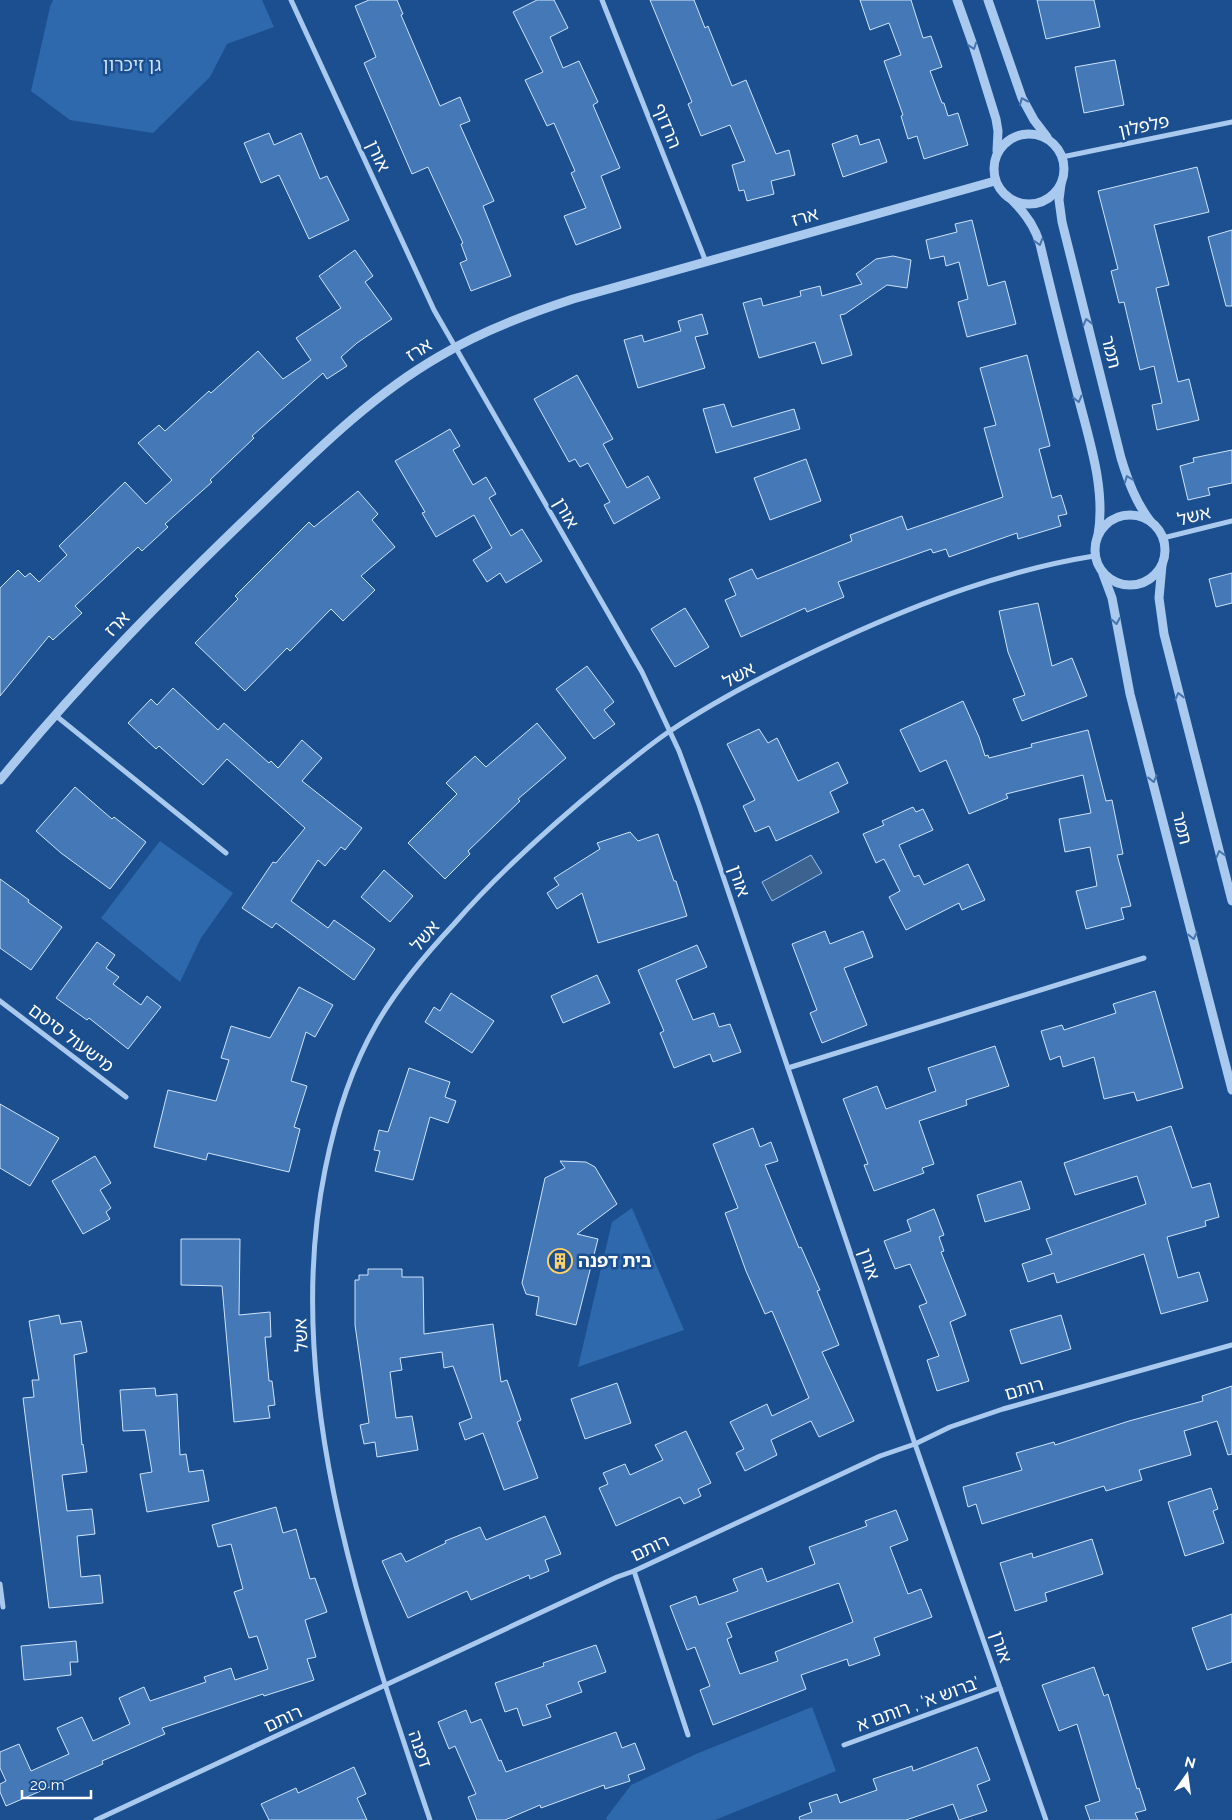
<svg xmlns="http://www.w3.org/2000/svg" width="1232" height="1820" font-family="Raleway,'Noto Sans Hebrew',sans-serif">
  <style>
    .green { fill: #2e69ad }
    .water { fill: #3c6290; stroke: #9cc4f0 }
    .building { fill: #4478b7; stroke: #cfe3fa; fill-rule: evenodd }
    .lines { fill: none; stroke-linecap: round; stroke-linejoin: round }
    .minor { stroke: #a9c9ee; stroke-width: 5 }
    .tertiary { stroke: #a9c9ee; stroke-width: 9 }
    .oneway { stroke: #4674ac }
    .labels { text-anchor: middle; stroke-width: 5; stroke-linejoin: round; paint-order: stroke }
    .park-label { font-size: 18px; fill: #cfe3fa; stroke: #1b4f8f }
    .street-label { font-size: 18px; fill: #fff; stroke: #1b4f8f }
    .poi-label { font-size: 18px; font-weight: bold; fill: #fff; stroke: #1b4f8f; text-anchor: start }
  </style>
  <rect width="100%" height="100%" fill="#1b4f8f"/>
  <g class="green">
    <path d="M53,0H262L274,27L227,44L210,77L153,133L70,120L31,91L50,7Z"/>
    <path d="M160,841L233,893L201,938L180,982L101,918Z"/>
    <path d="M632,1208L684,1330L578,1367L612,1222Z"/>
    <path d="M812,1707L836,1771L715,1820H607L606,1818L631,1785L696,1754Z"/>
  </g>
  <path class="water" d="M811,855L822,873L772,901L762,882Z"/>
  <g class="building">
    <path d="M369,0H397L403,14L401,15L440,106L460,97L470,121L460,125L494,201L483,206L511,276L471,291L460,263L467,260L461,244L463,243L428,167L412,174L364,63L376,57L355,6Z"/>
    <path d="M537,0H554L568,28L550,37L563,68L579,61L598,102L593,105L620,168L601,176L621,228L576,245L564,216L586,208L571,173L575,171L554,123L547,126L525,80L543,72L513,12Z"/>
    <path d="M650,0H694L705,28L708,26L732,86L746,80L776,154L789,150L795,175L771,181L774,194L747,201L744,190L739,191L732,165L745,161L730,125L701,136L688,104L692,102Z"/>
    <path d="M860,0H911L923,38L931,36L942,67L930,71L942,103H944L948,116L958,113L968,145L924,159L917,136L908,139L901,116L903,115L884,61L901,55L889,23L870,30Z"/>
    <path d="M1037,0H1094L1100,27L1046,39Z"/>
    <path d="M1115,60L1124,105L1084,113L1075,67Z"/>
    <path d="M269,133L274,145L301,133L320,179L327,176L349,220L309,239L279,175L261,183L244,143Z"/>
    <path d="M857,135L860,145L879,139L887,162L843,177L832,144Z"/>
    <path d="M1197,167L1209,212L1154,225L1169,285L1156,288L1178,382L1189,379L1199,420L1157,430L1152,405L1162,403L1154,366L1140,370L1124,302L1119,303L1111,271L1118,269L1098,191Z"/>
    <path d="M972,220L988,286L1005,281L1016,324L967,337L958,302L968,299L959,262L946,266L944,256L930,259L926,240L957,232L955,224Z"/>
    <path d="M1232,230V306H1226L1208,237Z"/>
    <path d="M355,250L373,276L365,282L392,319L357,343L341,357L347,366L327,379L323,373L252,436L254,438L210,480L212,482L165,524L168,527L142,551L138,547L75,606L82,613L53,640L49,636L0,696V588L18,570L25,577L30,573L39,582L67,555L59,546L125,482L146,504L172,480L138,443L159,425L165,431L209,391L211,393L258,351L283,379L311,360L296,338L341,308L319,276Z"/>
    <path d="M893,256L911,260L907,288L887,285L845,314L840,315L852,355L822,364L815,342L759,358L743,303L761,298L763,306L801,296L800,291L820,286L822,296L862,284L856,274L876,259Z"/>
    <path d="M702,314L708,334L695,337L705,368L638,388L624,340L642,335L644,342L681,331L678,321Z"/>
    <path d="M1027,355L1050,446L1039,449L1052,498L1061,495L1067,514L1058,516L1061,526L1018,539L1017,533L949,557L946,549L933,553L931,549L838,582L844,597L807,612L805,608L741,637L725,600L736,595L729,579L752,569L757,579L852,541L850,535L902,516L907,530L1003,497L984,428L996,425L980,368Z"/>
    <path d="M577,375L613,439L603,444L627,488L648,476L660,498L614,524L604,505L610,502L588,463L580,467L575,459L569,462L534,399Z"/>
    <path d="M724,404L732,427L794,409L800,429L716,453L703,409Z"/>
    <path d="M450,429L460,446L453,450L473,485L486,477L496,494L489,498L511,536L522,529L542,561L506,583L500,573L487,582L473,560L492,548L474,515L436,537L422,513L425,512L395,461Z"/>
    <path d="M1232,450V483L1208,488L1210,495L1188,500L1180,466L1194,462L1193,458Z"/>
    <path d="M806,459L821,501L770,520L754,478Z"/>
    <path d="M358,491L378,514L372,520L395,547L361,576L375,590L343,621L331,609L290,651L287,648L245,691L195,643L238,599L235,596L309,522L314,527Z"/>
    <path d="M1232,573V603L1216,607L1209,579Z"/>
    <path d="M1038,603L1052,666L1072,658L1087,696L1022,721L1013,699L1025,695L1008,652L999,611Z"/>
    <path d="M685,608L709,647L675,667L651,629Z"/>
    <path d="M587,666L614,702L604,710L615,724L594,739L556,689Z"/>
    <path d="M173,688L218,730L224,723L269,763L271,761L278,768L302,740L322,758L302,781L362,828L345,850L341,847L325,866L318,860L291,901L328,928L334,920L375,949L354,980L276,923L272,928L242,908L273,862L276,863L305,828L227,759L203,785L159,746L156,749L128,723L151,699L157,705Z"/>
    <path d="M963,701L979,737L985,756L988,755L989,758L1032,747L1031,744L1088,730L1106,801L1112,800L1123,854L1117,855L1131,906L1121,908L1124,919L1086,929L1076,891L1097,886L1090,847L1065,852L1059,819L1091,813L1083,775L1006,794L1008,798L969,814L946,760L920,772L900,730Z"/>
    <path d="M537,723L566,758L518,799L520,801L468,851L470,854L445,879L408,843L457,794L446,783L475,756L486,767Z"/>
    <path d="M759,729L768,743L777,738L798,781L838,762L848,783L830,792L839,812L776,841L769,826L755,832L743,806L755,800L727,744Z"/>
    <path d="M75,787L112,819L114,817L146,842L110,889L61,853L36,831Z"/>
    <path d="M913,807L916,812L923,809L933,830L899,845L914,877L919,875L924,885L968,864L985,900L962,910L959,903L906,930L889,897L900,891L884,859L876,863L863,834L884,825L882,821Z"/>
    <path d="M630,832L638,841L658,834L674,881H676L687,916L598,943L582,893L557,909L547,893L559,885L554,878L600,849L597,843Z"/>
    <path d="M384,870L413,896L390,922L361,897Z"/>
    <path d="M0,879L29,900L28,902L62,927L31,970L0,948Z"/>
    <path d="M825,931L830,944L863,931L873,957L844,968L867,1025L822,1043L810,1013L817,1010L792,944Z"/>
    <path d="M97,942L115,955L106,968L119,977L113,984L141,1005L147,996L161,1007L128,1049L89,1018L87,1020L56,998Z"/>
    <path d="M697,945L707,967L676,980L693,1020L714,1013L719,1027L730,1024L741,1052L713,1062L710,1054L674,1068L660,1033L664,1031L638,970Z"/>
    <path d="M597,975L610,1003L563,1023L551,996Z"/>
    <path d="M299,987L333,1005L315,1037L306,1032L291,1081L307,1086L294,1127L300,1129L289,1172L208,1153L206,1160L154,1147L168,1090L216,1101L229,1060L221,1058L231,1026L270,1038Z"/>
    <path d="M1155,991L1183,1088L1137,1101L1134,1092L1104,1099L1094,1057L1063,1067L1060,1056L1050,1060L1041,1031L1062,1025L1064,1030L1116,1013L1113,1004Z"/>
    <path d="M451,993L494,1021L472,1053L425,1022L434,1007L440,1011Z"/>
    <path d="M995,1046L1009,1086L966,1100L967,1105L919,1121L934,1164L922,1168L924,1173L874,1191L864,1165L868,1164L843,1099L877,1086L886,1109L936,1091L928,1068Z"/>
    <path d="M409,1068L450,1082L445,1097L456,1101L448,1123L430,1117L413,1180L375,1171L380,1151L374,1150L379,1130L388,1132Z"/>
    <path d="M0,1104L59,1138L30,1186L0,1168Z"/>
    <path d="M1171,1126L1192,1188L1210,1183L1219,1217L1205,1221L1206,1226L1167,1237L1178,1278L1199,1272L1208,1301L1161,1314L1144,1254L1057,1283L1054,1273L1028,1282L1022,1264L1052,1254L1046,1239L1146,1204L1137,1176L1075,1195L1064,1163Z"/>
    <path d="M753,1128L760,1147L771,1142L778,1161L765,1165L799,1248L801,1247L820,1290L817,1291L839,1345L822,1352L854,1421L819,1437L811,1421L771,1440L777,1455L745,1471L736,1453L744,1449L730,1422L767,1404L772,1416L809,1398L772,1311L765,1314L746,1271L725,1213L738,1208L713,1144Z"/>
    <path d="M95,1156L111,1183L100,1190L111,1208L106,1212L110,1219L83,1234L52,1181Z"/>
    <path d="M560,1161L586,1162L595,1167L617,1204L577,1234L598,1239L576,1325L536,1315L539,1297L526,1294L522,1283L545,1178L565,1168Z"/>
    <path d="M1021,1181L1030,1209L985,1222L977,1195Z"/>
    <path d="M934,1209L944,1235L939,1237L944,1251L941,1252L966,1315L950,1322L969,1381L937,1391L927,1360L939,1356L919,1306L927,1303L910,1264L895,1269L884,1241L911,1231L907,1220Z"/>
    <path d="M181,1239H240L239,1315L270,1312L271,1337H265L269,1381H272L275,1405L268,1406L270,1418L234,1422L222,1286L181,1285Z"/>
    <path d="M368,1269H402V1277H423L424,1334L493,1324L501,1382L507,1380L521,1420L517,1422L538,1478L504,1490L483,1433L465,1440L459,1423L472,1418L453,1366L444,1368L442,1352L400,1358L402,1370L390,1372L396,1418L412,1416L418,1450L377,1457L375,1442L364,1444L360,1425L369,1423L355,1325V1280H359V1275H368Z"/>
    <path d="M59,1315L61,1324L81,1321L87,1352L74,1355L82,1445L83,1444L87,1472L62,1475L67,1511L92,1509L95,1534L77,1536L81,1577L100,1575L103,1603L49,1608L23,1398L34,1397L32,1380H39L29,1321Z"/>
    <path d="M1061,1315L1071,1349L1021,1364L1010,1330Z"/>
    <path d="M617,1383L631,1423L585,1439L571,1399Z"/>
    <path d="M1232,1386V1454L1228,1455L1217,1421L1184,1431L1191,1455L1139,1470L1142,1480L1106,1491L1104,1486L982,1524L976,1504L968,1507L963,1487L1022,1470L1016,1453L1054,1442L1055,1445L1129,1421L1203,1401L1202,1396Z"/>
    <path d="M155,1388L156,1396L177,1394L180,1455L186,1454L189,1472L203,1470L209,1501L147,1512L140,1474L152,1472L145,1430L123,1431L120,1390Z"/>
    <path d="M686,1431L711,1483L698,1489L701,1496L684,1504L680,1497L616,1526L599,1488L608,1484L603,1473L625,1464L630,1475L663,1460L655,1445Z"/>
    <path d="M1211,1488L1218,1509L1213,1511L1224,1543L1185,1556L1168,1502Z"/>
    <path d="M276,1507L283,1533L296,1529L310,1579L315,1578L327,1612L305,1620L316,1657L307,1659L314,1680L264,1696L263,1694L162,1728L165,1734L102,1761L103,1764L6,1806L0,1792V1784L6,1781L0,1768V1752L19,1744L31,1771L69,1754L57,1728L82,1717L93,1741L130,1724L119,1698L144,1687L150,1701L206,1682L204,1677L231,1668L235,1680L268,1669L257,1636L249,1638L234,1592L243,1589L231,1544L218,1547L212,1525Z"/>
    <path d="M896,1510L908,1540L890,1547L908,1594L921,1589L932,1617L874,1638L880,1655L849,1666L847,1659L801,1675L806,1689L713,1725L700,1690L710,1686L695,1647L687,1650L670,1606L696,1596L699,1605L738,1591L733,1579L762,1568L767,1582L815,1564L809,1547L867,1526L865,1521ZM839,1583L853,1622L775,1652L778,1661L740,1674L727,1639L732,1637L726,1623Z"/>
    <path d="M545,1516L561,1554L545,1560L549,1571L530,1579L529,1575L471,1600L467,1591L408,1618L382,1561L401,1553L406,1562L446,1543L445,1541L480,1527L486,1540Z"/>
    <path d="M1092,1539L1103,1574L1045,1593L1047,1601L1015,1611L1000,1563L1032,1553L1033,1558Z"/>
    <path d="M1232,1614V1662L1207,1670L1192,1628Z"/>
    <path d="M76,1641L78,1662H70L71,1675L24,1680L21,1646Z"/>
    <path d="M596,1645L606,1672L578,1682L582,1692L546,1705L551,1717L523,1726L517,1708L505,1712L495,1683L544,1666L543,1663Z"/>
    <path d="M1094,1667L1104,1696L1108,1694L1137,1789L1139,1788L1146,1810L1135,1813L1138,1820H1090L1085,1806L1100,1801L1077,1724L1059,1731L1042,1685Z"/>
    <path d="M466,1710L471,1723L481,1719L499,1761L501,1760L506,1772L616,1732L622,1748L635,1743L645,1769L628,1775L630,1781L605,1789L604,1785L541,1808L540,1805L505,1820H477L468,1797L476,1794L455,1746L449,1749L438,1722Z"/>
    <path d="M977,1747L990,1780L977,1785L987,1811L959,1820L953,1804L906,1820H800L799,1817L812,1812L809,1803L837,1794L840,1803L877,1790L873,1779L912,1766L913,1771Z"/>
    <path d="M354,1767L366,1794L357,1798L367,1820H269L261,1804L296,1788L298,1793Z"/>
  </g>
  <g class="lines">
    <g class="minor">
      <path d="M291,0L434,310L642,672L679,751L699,805L915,1444L1046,1820"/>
      <path d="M602,0L706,262"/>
      <path d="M1062,157L1232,122"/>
      <path d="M1163,538L1232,521"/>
      <path d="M55,715L226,853"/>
      <path d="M0,1001L126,1097"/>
      <path d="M788,1068L1144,958"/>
      <path d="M634,1571L688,1735"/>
      <path d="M0,1584L3,1607"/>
      <path d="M844,1745L1000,1688"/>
      <path d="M96,1820L617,1577L634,1571L880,1456L915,1444L950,1427L1003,1409L1232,1345"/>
      <path d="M430,1820C361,1616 281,1387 325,1170C335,1120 350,1070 376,1025C397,988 425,955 454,924C501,870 554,823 609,778C629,762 649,745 670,731C724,695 784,665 843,638C924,601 1007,570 1094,556"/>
    </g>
    <g class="tertiary">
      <path d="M957,0L973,45L996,119L998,131L997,151"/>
      <path d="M988,0L1022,98L1034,120L1047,137"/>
      <circle cx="1029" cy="169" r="35"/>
      <path d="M1061,184L1059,200L1062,222L1121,458C1128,481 1136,503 1151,522"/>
      <path d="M1013,201C1026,214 1035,227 1040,244C1052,295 1065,346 1078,396C1089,440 1106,489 1098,535"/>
      <circle cx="1130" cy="550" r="35"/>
      <path d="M1162,565L1159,598L1164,634L1232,901"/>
      <path d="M1103,574L1112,598L1130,694L1232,1090"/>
      <path d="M0,780C80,682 168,593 259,506C315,452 372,395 440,356C482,331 527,314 573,299L995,181"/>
    </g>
  </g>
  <defs><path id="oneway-chevron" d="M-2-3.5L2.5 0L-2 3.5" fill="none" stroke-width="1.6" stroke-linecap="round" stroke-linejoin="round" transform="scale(1.25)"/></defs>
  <g class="oneway">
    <use href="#oneway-chevron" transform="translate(973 46) rotate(71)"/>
    <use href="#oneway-chevron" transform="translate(1023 101) rotate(-114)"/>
    <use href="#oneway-chevron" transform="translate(1039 242) rotate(73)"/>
    <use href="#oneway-chevron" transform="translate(1087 322) rotate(-104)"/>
    <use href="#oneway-chevron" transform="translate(1078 399) rotate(76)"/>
    <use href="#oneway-chevron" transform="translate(1128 479) rotate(-111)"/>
    <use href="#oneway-chevron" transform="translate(1116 621) rotate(80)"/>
    <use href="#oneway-chevron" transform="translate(1179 696) rotate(-104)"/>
    <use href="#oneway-chevron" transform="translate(1153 779) rotate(76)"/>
    <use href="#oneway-chevron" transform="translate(1220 854) rotate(-105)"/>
    <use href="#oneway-chevron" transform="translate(1193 936) rotate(76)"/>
  </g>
  <defs>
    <symbol id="building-ring" viewBox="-11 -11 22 22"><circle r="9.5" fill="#1b4f8f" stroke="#ffd166" stroke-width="1.5"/><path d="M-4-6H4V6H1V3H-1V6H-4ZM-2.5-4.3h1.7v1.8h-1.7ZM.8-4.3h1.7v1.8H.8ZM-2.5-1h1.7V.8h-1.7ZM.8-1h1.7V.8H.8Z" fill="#ffd166"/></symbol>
  </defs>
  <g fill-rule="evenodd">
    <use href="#building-ring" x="546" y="1247" width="28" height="28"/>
  </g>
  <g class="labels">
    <g class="park-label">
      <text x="132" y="71">גן זיכרון</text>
    </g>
    <g class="street-label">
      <text transform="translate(667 126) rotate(68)" y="6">הרדוף</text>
      <text transform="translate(1144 126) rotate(-12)" y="6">פלפלון</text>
      <text transform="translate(378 156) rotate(65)" y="6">אורן</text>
      <text transform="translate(805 217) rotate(-16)" y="6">ארז</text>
      <text transform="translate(419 350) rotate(-32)" y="6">ארז</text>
      <text transform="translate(1111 352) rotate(76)" y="6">תמר</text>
      <text transform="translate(566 513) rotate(60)" y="6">אורן</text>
      <text transform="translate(1194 516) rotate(-14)" y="6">אשל</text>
      <text transform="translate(117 624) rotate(-46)" y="6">ארז</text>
      <text transform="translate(739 675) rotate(-28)" y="6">אשל</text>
      <text transform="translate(1182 828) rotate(76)" y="6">תמר</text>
      <text transform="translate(739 881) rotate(71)" y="6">אורן</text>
      <text transform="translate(425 936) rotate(-50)" y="6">אשל</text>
      <text transform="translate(71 1038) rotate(37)" y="6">מישעול סיסם</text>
      <text transform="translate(869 1264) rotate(71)" y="6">אורן</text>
      <text transform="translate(301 1335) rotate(-93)" y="6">אשל</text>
      <text transform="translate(1024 1389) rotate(-16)" y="6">רותם</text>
      <text transform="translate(650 1548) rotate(-25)" y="6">רותם</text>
      <text transform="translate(1001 1647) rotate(71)" y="6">אורן</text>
      <text transform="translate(918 1704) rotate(-20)" y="6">ברוש א' , רותם א'</text>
      <text transform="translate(283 1719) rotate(-25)" y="6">רותם</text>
      <text transform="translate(420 1749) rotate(71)" y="6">דפנה</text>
    </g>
    <g class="poi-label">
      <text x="578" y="1267">בית דפנה</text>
    </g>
  </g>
  <g transform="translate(1187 1775) rotate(14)" stroke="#1b4f8f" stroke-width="4" paint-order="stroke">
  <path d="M0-4L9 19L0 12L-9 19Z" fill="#ffffff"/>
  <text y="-8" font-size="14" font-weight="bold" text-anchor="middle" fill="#ffffff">N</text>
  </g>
  <path d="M22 1790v8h69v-8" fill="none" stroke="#ffffff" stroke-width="2.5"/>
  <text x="30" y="1790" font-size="15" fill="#ffffff" stroke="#1b4f8f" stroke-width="4" paint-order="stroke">20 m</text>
</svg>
